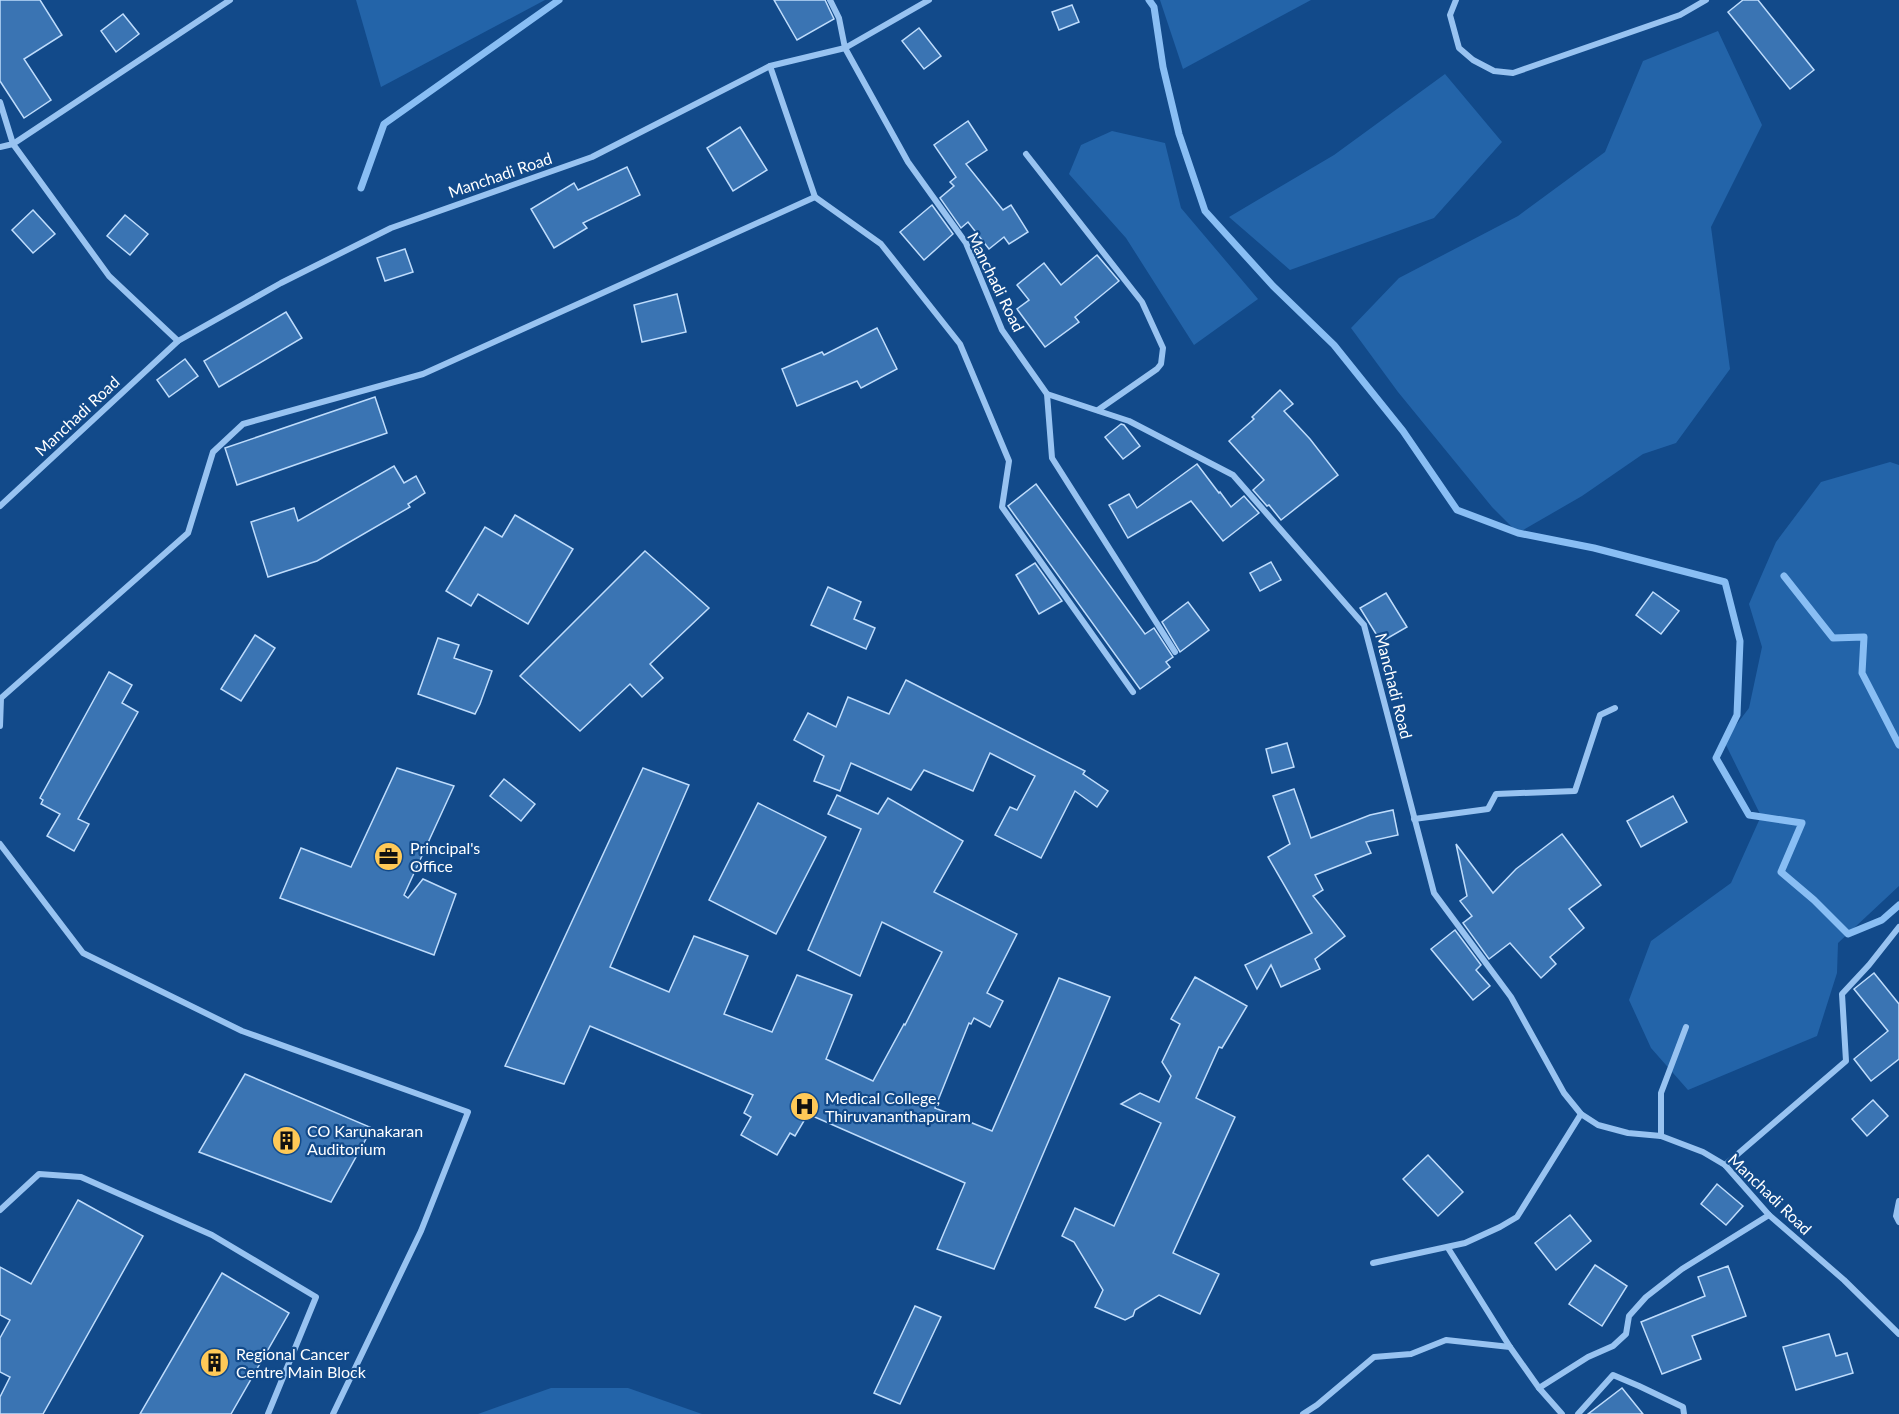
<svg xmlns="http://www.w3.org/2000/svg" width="1899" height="1414" font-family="Lato,sans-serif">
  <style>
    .green { fill: #2364a9 }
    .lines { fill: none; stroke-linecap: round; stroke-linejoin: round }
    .stream { stroke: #89bef4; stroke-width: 7 }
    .building { fill: #3a74b3; stroke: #bedcfc; stroke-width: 1.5 }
    .minor { stroke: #98c3f1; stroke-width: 6 }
    .labels { text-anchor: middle; stroke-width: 4.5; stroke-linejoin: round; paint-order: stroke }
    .street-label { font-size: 16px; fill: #fff; stroke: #124a8a }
    .poi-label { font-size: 16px; fill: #fff; stroke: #124a8a; text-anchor: start }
  </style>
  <rect width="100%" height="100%" fill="#124a8a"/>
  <g class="green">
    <path d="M356,0H545L381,87Z"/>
    <path d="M1160,0H1311L1183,69Z"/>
    <path d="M1718,31L1762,125L1711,227L1730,369L1676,443L1643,454L1582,496L1518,533L1492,507L1398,392L1351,328L1399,278L1518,216L1605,152L1643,61Z"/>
    <path d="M1445,74L1502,142L1434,218L1290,270L1229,217L1334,155Z"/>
    <path d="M1112,131L1165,143L1181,208L1258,299L1194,345L1126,238L1069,174L1081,145Z"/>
    <path d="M1890,462L1899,465V886L1838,943L1837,973L1817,1036L1688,1090L1651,1048L1629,1000L1651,941L1731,883L1761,816L1724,741L1749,708L1762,647L1749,604L1776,542L1821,482Z"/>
    <path d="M551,1388H628L702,1414H478Z"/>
  </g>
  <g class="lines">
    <g class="stream">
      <path d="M1149,0L1154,7L1163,67L1179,134L1205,211L1273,286L1334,345L1403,431L1457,510L1518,533L1594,548L1725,582L1740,641L1737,715L1716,758L1749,815L1802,823L1781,872L1814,900L1848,934L1882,920L1899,905"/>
      <path d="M361,188L384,124L559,0"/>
      <path d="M1784,576L1833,638L1864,637L1862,673L1899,745"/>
    </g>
  </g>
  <g class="building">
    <path d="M0,0H40L62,35L24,59L51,100L24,118L0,81Z"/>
    <path d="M774,0H825L834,19L797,40Z"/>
    <path d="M1743,0H1758L1814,70L1790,89L1728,12Z"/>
    <path d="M1072,5L1079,22L1059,30L1052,12Z"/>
    <path d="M123,14L139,34L116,52L101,31Z"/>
    <path d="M919,28L941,56L924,69L902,41Z"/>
    <path d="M968,121L987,150L966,164L1003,210L1011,205L1028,232L1009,244L1004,237L989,249L968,222L961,228L940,198L954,186L950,182L956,177L934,145Z"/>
    <path d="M740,127L767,170L733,191L707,148Z"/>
    <path d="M627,167L640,195L583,223L587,228L554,248L531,209L574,183L578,190Z"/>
    <path d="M932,205L953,234L924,260L900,232Z"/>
    <path d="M33,210L55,234L33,253L12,230Z"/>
    <path d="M125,215L148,234L130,255L107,236Z"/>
    <path d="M405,249L413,272L385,281L377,258Z"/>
    <path d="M1097,255L1119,281L1075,317L1079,322L1045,347L1017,309L1029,300L1017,285L1044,263L1061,285Z"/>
    <path d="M677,294L686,332L642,342L634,305Z"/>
    <path d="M286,312L302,338L219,387L204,361Z"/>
    <path d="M877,328L897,369L861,388L857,381L797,406L782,369L822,352L824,355Z"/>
    <path d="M185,359L198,376L169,397L157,380Z"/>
    <path d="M1280,390L1293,404L1284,411L1310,439L1338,475L1281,520L1269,505L1267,506L1253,490L1264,480L1229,441L1254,419L1252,417Z"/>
    <path d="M375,397L387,433L237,485L225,448Z"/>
    <path d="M1121,424L1124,425L1140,446L1123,459L1105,437Z"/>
    <path d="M1197,464L1219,493L1220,492L1231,507L1244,496L1259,513L1223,541L1191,501L1128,538L1109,505L1129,494L1137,508Z"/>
    <path d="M394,466L404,483L416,476L425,493L408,504L410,507L317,561L268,577L251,522L294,508L298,521Z"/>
    <path d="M1036,484L1145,634L1154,628L1173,657L1166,662L1170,667L1140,689L1008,506Z"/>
    <path d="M515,515L573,549L528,624L478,594L471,606L446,591L485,527L502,537Z"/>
    <path d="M645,551L709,608L650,664L663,678L642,697L630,684L580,731L520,676Z"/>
    <path d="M1271,562L1281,580L1260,591L1250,573Z"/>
    <path d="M1035,563L1062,601L1039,614L1016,575Z"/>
    <path d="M828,587L861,602L854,619L875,628L866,649L811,625Z"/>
    <path d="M1653,592L1679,611L1661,634L1636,615Z"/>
    <path d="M1386,593L1407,627L1381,642L1360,608Z"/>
    <path d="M1188,602L1209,630L1180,652L1162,622Z"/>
    <path d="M255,635L275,648L241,701L221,689Z"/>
    <path d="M438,638L459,645L454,658L492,671L480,704L475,714L418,694Z"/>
    <path d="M109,672L132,685L122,703L138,712L78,819L89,824L74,851L47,836L60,814L41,804L43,800L40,798Z"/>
    <path d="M906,680L1085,771L1083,774L1108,791L1097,807L1075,791L1041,858L995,835L1010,807L1017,810L1035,776L990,753L973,791L924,770L911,790L851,763L840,791L814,781L824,756L794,740L808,713L836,727L848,697L889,714Z"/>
    <path d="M1287,743L1294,767L1272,773L1266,749Z"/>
    <path d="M397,768L454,786L404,895L408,898L423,879L456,894L434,955L280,898L301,848L351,867Z"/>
    <path d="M643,768L689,785L610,967L669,992L694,936L748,956L724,1014L772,1032L797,975L852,995L826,1059L873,1081L904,1024L905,1025L942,952L882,922L860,976L808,950L861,829L828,814L837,795L878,814L888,798L963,841L934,892L1017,934L987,993L1003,1001L990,1027L974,1018L971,1024L969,1023L935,1108L992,1131L1059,978L1110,997L994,1269L937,1249L965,1183L808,1114L795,1136L790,1133L777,1155L741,1135L751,1117L744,1113L753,1095L590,1026L564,1084L505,1066Z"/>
    <path d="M504,779L535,804L521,821L490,796Z"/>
    <path d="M1294,789L1311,838L1370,815L1393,810L1398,835L1366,842L1371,853L1315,875L1323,890L1313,896L1345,936L1315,959L1320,969L1281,987L1271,965L1257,989L1245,965L1312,933L1268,857L1290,844L1273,796Z"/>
    <path d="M1673,796L1687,822L1641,847L1627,821Z"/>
    <path d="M758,803L826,837L776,934L709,900Z"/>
    <path d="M1562,834L1601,885L1569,909L1584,928L1550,957L1556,964L1541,978L1510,943L1489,959L1463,923L1472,916L1460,901L1467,896L1456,844L1493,893L1516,869Z"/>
    <path d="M1455,930L1481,965L1476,970L1490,986L1473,1000L1431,949Z"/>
    <path d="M1874,973L1899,1004V1059L1871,1081L1854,1059L1888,1031L1854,989Z"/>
    <path d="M1195,977L1247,1006L1222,1048L1219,1047L1196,1098L1235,1117L1173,1253L1219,1274L1200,1314L1159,1295L1135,1310L1133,1316L1125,1320L1095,1307L1103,1290L1074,1242L1062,1236L1075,1208L1114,1226L1161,1123L1121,1104L1140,1093L1159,1102L1171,1076L1162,1062L1180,1024L1171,1019Z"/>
    <path d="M245,1074L372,1128L331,1202L199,1152Z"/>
    <path d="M1873,1100L1888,1116L1867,1136L1852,1119Z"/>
    <path d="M1428,1155L1463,1192L1438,1216L1403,1179Z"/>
    <path d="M1717,1184L1743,1206L1726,1225L1701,1204Z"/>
    <path d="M78,1200L143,1236L43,1414H0V1397L10,1377L0,1372V1338L10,1320L0,1315V1267L31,1284Z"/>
    <path d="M1570,1215L1591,1241L1556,1270L1535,1243Z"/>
    <path d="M1595,1265L1627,1286L1602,1326L1569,1304Z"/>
    <path d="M1728,1266L1746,1316L1692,1336L1701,1359L1662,1374L1641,1322L1705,1296L1698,1277Z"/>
    <path d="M222,1273L289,1313L231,1414H140Z"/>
    <path d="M915,1306L941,1317L900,1404L874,1393Z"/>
    <path d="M1829,1334L1836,1356L1847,1353L1853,1373L1796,1390L1783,1347Z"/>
    <path d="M1622,1388L1643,1414H1588Z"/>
  </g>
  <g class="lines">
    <g class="minor">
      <path d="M830,0L839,18L845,48L908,162L966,243L1002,330L1047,394L1129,421L1233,475L1364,625L1434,893L1511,997L1564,1093L1581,1114L1598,1125L1628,1133L1661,1136L1703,1152L1725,1165L1769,1215L1844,1280L1899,1334"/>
      <path d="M1456,0L1450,15L1459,48L1473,60L1494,71L1513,73L1680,15L1706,0"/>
      <path d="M0,102L13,144L0,147"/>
      <path d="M1026,154L1142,302L1163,348L1161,364L1157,369L1098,410"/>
      <path d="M815,197L881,244L960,344L1009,461L1002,507L1133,692"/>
      <path d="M178,341L109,276L13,144L230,0"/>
      <path d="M1047,394L1052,458L1175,652"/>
      <path d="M0,506L178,341L281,283L391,228L592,157L770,66L845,48L929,0"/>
      <path d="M0,726L1,698L188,533L213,452L243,424L423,374L815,197L770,66"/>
      <path d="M1414,819L1488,809L1496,794L1575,791L1600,715L1615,708"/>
      <path d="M0,844L83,953L242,1031L468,1112L421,1231L333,1414"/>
      <path d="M1661,1136V1093L1686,1027"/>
      <path d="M1725,1165L1846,1061L1842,994L1869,965L1899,927"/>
      <path d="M1899,1201L1896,1216L1899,1222"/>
      <path d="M0,1210L39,1174L81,1177L212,1235L316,1297L268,1414"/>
      <path d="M1448,1248L1510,1347"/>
      <path d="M1373,1263L1465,1243L1500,1227L1517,1217L1581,1114"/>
      <path d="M1539,1388L1588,1357L1613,1346L1626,1334L1629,1316L1646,1297L1682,1269L1769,1215"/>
      <path d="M1303,1414L1317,1405L1374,1357L1411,1354L1446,1340L1510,1347L1539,1388L1562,1414"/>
      <path d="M1578,1414L1613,1375L1639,1386L1683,1407L1684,1414"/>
    </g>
  </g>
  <defs>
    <symbol id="office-disc" viewBox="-11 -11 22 22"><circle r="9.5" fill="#ffc957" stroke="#124a8a"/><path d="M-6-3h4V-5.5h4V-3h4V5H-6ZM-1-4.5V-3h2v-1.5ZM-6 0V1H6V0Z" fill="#111"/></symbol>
    <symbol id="hospital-disc" viewBox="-11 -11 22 22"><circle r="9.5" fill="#ffc957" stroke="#124a8a"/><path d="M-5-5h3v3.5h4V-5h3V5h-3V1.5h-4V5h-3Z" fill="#111"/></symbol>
    <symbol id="building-disc" viewBox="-11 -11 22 22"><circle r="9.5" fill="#ffc957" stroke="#124a8a"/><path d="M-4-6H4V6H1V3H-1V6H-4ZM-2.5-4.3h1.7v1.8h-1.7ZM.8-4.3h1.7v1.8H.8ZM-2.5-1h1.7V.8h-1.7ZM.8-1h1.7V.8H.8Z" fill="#111"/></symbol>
  </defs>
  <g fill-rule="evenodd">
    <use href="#office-disc" x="372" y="840" width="33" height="33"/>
    <use href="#hospital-disc" x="788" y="1090" width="33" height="33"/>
    <use href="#building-disc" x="270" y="1124" width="33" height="33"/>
    <use href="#building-disc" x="198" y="1346" width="33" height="33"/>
  </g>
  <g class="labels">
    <g class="street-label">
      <text transform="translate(500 175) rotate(-19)" y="6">Manchadi Road</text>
      <text transform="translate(996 282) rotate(64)" y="6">Manchadi Road</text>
      <text transform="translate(77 416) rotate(-43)" y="6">Manchadi Road</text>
      <text transform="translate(1394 686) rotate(76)" y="6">Manchadi Road</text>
      <text transform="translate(1770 1194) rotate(44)" y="6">Manchadi Road</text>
    </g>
    <g class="poi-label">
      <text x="410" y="854">Principal's<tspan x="410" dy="18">Office</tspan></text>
      <text x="825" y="1104">Medical College,<tspan x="825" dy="18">Thiruvananthapuram</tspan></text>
      <text x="307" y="1137">CO Karunakaran<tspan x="307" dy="18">Auditorium</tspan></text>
      <text x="236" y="1360">Regional Cancer<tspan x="236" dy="18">Centre Main Block</tspan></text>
    </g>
  </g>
</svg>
